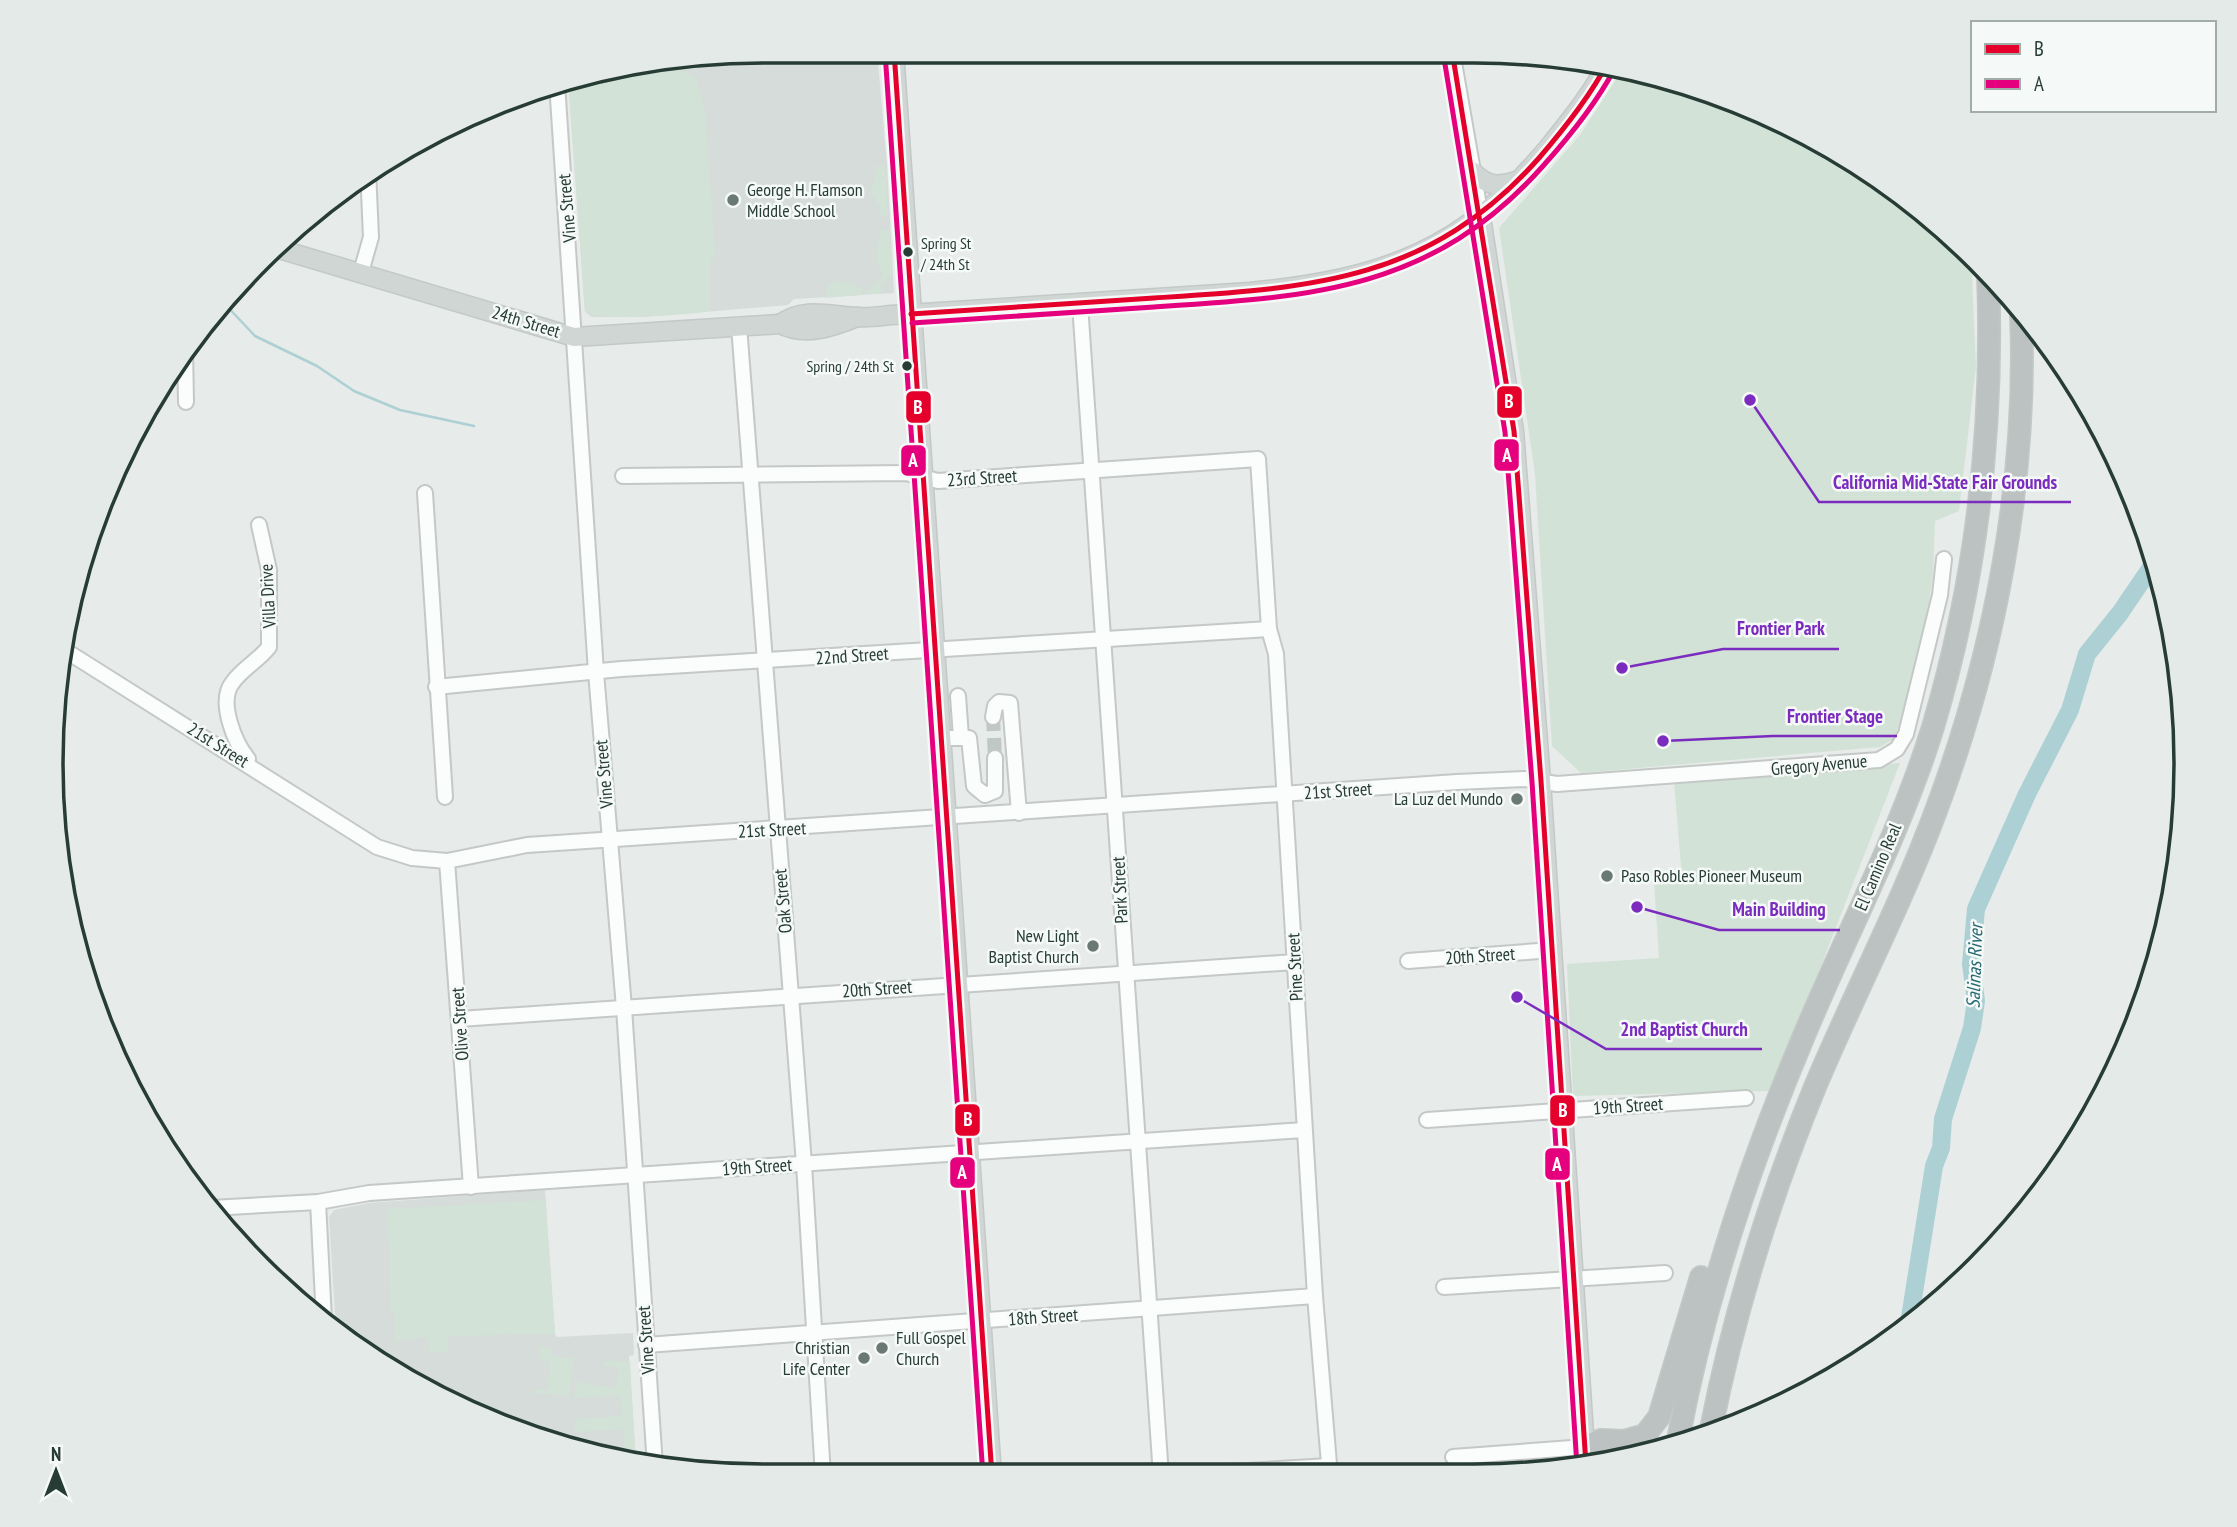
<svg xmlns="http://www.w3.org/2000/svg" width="2237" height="1527" font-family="'PT Sans Narrow',sans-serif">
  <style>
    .built { fill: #d5dcd9 }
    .green { fill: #d2e2d6 }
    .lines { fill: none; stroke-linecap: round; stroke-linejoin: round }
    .stream { stroke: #acd0d4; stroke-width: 2.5 }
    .river { stroke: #acd0d4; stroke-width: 18 }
    .minor-tunnel { stroke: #c0c8c5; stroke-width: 14; stroke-dasharray: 14 7; stroke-linecap: butt }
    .minor-casing { stroke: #c4c8c6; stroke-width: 18 }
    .major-casing { stroke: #c3c9c7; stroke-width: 21 }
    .highway-casing { stroke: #c3c9c7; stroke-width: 24 }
    .minor { stroke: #fbfcfc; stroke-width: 14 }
    .major { stroke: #cfd6d4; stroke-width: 18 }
    .highway { stroke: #bcc2c1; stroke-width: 21 }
    .bus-1-casing { stroke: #f5f9f7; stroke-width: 10 }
    .bus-2-casing { stroke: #f5f9f7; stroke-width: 10 }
    .bus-1 { stroke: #e4002b; stroke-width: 5 }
    .bus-2 { stroke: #e5007d; stroke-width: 5 }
    .poi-dot { fill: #6a7974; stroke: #f5f9f7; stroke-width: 2.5 }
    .bus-dot { fill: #263c35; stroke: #f5f9f7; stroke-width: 2.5 }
    .labels { text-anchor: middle; stroke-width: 5; stroke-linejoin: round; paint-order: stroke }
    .bus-label { font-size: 16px; fill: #263c35; stroke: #f5f9f7; text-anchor: start }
    .poi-label { font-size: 18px; fill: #263c35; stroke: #f5f9f7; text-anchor: start }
    .street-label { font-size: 18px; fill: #263c35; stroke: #f5f9f7 }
    .water-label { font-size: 19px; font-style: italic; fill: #266972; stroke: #f5f9f7 }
    .rim { fill: none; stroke: #263c35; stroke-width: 3.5 }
    .leader { fill: none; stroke: #7b2cbf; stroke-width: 2.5 }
    .callout-dot { fill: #7b2cbf; stroke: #f5f9f7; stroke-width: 2.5 }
    .callout-label { font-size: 19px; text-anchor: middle; font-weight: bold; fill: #7b2cbf; stroke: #f5f9f7; stroke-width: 5; stroke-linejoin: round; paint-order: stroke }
    .line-badge { stroke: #f5f9f7; stroke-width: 2.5 }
    .badge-label { font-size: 19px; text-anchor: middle; font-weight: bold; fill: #fff }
  </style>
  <rect width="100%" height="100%" fill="#e7ebe9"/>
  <g class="built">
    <path d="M763,51H877L887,165L894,293L794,299L788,305L643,317H592L585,312L568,79Z"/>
    <path d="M545,1190L555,1334L557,1337L633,1333L634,1355L629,1356L636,1464L490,1422L367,1356L336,1330L329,1217L334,1210L369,1203Z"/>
  </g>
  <g class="green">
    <path d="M676,66L696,79L705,111L715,253L710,261V311C690,315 599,321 585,312L568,79L626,69Z"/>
    <path d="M1624,67L1703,89L1830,146L1971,254L1976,367L1959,511L1935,521L1933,573L1925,633L1895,738L1880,747L1581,773L1552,746L1535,474L1499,228L1580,135Z"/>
    <path d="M885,165L888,215L879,216L880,208L871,192L876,174L875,166Z"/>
    <path d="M880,230H890L892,275L881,285L882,294H864L883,276L876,258Z"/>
    <path d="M838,280L863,288L861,295L825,298L828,285Z"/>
    <path d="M1900,763L1808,999L1768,1091L1573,1096L1567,964L1659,958L1654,881L1682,878L1674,781Z"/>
    <path d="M545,1200L555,1334L448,1336V1352L429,1353L428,1337L395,1341V1317L390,1308L388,1209Z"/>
    <path d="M540,1346L551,1350L553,1357L574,1358L569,1396L534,1393L535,1389L547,1390L550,1362L539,1360Z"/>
    <path d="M604,1361L630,1362L636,1464L591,1452L624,1450L623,1429L575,1432V1419L622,1416L620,1395L574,1398L576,1382L616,1388L619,1368L603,1365Z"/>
    <path d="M499,1410L500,1424L475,1414V1411Z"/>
  </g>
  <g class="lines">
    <path class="stream" d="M222,301L255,336L317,366L354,391L400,410L474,426"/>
    <path class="river" d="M1909,1324L1934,1166L1941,1148L1943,1119L1972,1028L1976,1001L1971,964L1976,909L2027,794L2070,710L2087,654L2120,613L2154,563"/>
    <path class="minor-tunnel" d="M993,717L995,758"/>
    <defs>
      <g id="minor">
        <path d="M1452,51L1481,217"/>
        <path d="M557,83L596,672L624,1008L655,1466"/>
        <path d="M361,272L371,237L368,170"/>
        <path d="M1080,304L1161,1476"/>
        <path d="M739,326L804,1164L823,1476"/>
        <path d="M185,349L186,402"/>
        <path d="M623,476L906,473L938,481L1258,459L1269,629L1276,654L1315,1296L1330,1476"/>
        <path d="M425,493L445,797"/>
        <path d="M63,649L377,847L412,858L447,861L527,845L1457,782L1524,779L1557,784L1879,760L1897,749L1906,734L1940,595L1944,559"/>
        <path d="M436,687L621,669L1269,629"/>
        <path d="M958,696L961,737"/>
        <path d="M993,717L995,706L999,702L1010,703L1019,813"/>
        <path d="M940,738H969L974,786L985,795L995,791V758"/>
        <path d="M248,759C235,743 217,701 233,682C243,668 258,661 269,647V570L259,525"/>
        <path d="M447,861L471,1187"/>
        <path d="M1408,961L1552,950"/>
        <path d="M460,1019L1295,962"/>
        <path d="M1427,1120L1746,1098"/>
        <path d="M318,1202L324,1320"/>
        <path d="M211,1208L318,1202L369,1193L1304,1130"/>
        <path d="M1444,1287L1665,1273"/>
        <path d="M646,1345L1315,1296"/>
        <path d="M1453,1457L1585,1447"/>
        <path d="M1161,1476L1329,1466"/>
      </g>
      <g id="major">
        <path d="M894,51L992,1476"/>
        <path d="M1472,171C1487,187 1499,187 1519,180"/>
        <path d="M1481,217L1514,431L1541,781L1586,1465"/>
        <path d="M279,249L574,337L780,324C805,337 833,327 857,317"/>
        <path d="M780,324C805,306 830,316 858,317C869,318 881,316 892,315L1250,292C1384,279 1465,250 1552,143C1572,118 1593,92 1607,64"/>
      </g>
      <g id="highway">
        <path d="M1711,1429C1734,1313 1770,1197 1815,1087C1854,994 1902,903 1937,808C1995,652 2028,479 2021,313"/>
        <path d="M1678,1440C1704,1301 1748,1168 1803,1038C1846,934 1900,834 1933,727C1977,579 1994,426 1988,273"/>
        <path d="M1585,1447L1601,1440L1624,1441L1645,1435L1659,1417L1701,1277"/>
        <path d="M1590,1448L1622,1459"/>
      </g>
    </defs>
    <use href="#minor" class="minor-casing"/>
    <use href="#major" class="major-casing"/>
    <use href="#highway" class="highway-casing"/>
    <use href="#minor" class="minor"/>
    <use href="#major" class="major"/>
    <use href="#highway" class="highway"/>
    <defs>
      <g id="bus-1">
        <path d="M894,51L992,1476"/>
        <path d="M1452,51L1514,431L1541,781L1586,1465"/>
        <path d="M911,314C992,309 1073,303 1154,298C1310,288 1428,283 1539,158C1564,129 1589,98 1607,64"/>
      </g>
      <g id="bus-2">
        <path d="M885,52L983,1476"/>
        <path d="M1443,52L1505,432L1532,782L1577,1466"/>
        <path d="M912,323C992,317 1073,312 1154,307C1311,297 1432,291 1543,166C1570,136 1596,104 1615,68"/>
      </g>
    </defs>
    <use href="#bus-1" class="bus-1-casing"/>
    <use href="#bus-2" class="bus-2-casing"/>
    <use href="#bus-1" class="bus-1"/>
    <use href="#bus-2" class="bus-2"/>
  </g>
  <g class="poi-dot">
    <circle cx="733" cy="200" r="7"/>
    <circle cx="1517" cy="799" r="7"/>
    <circle cx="1607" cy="876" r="7"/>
    <circle cx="1093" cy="946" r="7"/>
    <circle cx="882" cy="1348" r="7"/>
    <circle cx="864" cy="1358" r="7"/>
  </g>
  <g class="bus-dot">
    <circle cx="908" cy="252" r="6"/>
    <circle cx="907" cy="366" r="6"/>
  </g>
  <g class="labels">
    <g class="bus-label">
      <text x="921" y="249">Spring St<tspan x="921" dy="21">/ 24th St</tspan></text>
      <text x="894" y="372" text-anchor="end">Spring / 24th St</text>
    </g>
    <g class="poi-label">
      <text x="747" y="196">George H. Flamson<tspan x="747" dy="21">Middle School</tspan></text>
      <text x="1503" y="805" text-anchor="end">La Luz del Mundo</text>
      <text x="1621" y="882">Paso Robles Pioneer Museum</text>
      <text x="1079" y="942" text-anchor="end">New Light<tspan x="1079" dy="21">Baptist Church</tspan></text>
      <text x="896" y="1344">Full Gospel<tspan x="896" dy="21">Church</tspan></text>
      <text x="850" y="1354" text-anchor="end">Christian<tspan x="850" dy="21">Life Center</tspan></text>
    </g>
    <g class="street-label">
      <text transform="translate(567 208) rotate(-95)" y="6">Vine Street</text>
      <text transform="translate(526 322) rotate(17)" y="6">24th Street</text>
      <text transform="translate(982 478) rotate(-4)" y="6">23rd Street</text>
      <text transform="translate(268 596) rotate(-93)" y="6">Villa Drive</text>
      <text transform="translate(852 656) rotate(-4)" y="6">22nd Street</text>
      <text transform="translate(218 745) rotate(32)" y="6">21st Street</text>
      <text transform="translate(1819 765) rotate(-5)" y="6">Gregory Avenue</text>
      <text transform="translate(604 774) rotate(-95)" y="6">Vine Street</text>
      <text transform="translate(1338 791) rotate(-4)" y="6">21st Street</text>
      <text transform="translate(772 830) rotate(-3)" y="6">21st Street</text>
      <text transform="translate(1878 867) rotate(-67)" y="6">El Camino Real</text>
      <text transform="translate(1120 890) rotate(-93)" y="6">Park Street</text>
      <text transform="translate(783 901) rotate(-95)" y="6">Oak Street</text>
      <text transform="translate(1480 956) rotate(-4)" y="6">20th Street</text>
      <text transform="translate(1295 967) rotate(-93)" y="6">Pine Street</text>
      <text transform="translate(877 989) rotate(-4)" y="6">20th Street</text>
      <text transform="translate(460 1024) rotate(-94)" y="6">Olive Street</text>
      <text transform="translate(1628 1106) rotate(-4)" y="6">19th Street</text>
      <text transform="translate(757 1167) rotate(-4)" y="6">19th Street</text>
      <text transform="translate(1043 1317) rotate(-4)" y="6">18th Street</text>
      <text transform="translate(646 1340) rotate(-94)" y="6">Vine Street</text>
    </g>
    <g class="water-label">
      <text transform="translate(1974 966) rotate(-88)" y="7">Salinas River</text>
    </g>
  </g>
  <path d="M0 0H2237V1527H0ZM763 63H1474A700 700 0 0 1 2174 763V764A700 700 0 0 1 1474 1464H763A700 700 0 0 1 63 764V763A700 700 0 0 1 763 63Z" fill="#e4eae7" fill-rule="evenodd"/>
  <path class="rim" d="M763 63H1474A700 700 0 0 1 2174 763V764A700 700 0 0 1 1474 1464H763A700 700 0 0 1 63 764V763A700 700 0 0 1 763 63Z"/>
  <path class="leader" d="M1750 400L1819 502H2071M1622 668L1723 649H1839M1663 741L1773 736H1897M1637 907L1719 930H1840M1517 997L1606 1049H1762"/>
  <g class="callout-dot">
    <circle cx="1750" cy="400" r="7"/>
    <circle cx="1622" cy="668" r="7"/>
    <circle cx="1663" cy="741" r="7"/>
    <circle cx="1637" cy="907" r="7"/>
    <circle cx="1517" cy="997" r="7"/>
  </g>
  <g class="callout-label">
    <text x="1945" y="489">California Mid-State Fair Grounds</text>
    <text x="1781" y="635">Frontier Park</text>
    <text x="1835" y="723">Frontier Stage</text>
    <text x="1779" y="916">Main Building</text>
    <text x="1684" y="1036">2nd Baptist Church</text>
  </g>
  <g class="line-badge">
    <rect x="1496" y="385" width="27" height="34" rx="7" fill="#e4002b"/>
    <rect x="905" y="390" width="27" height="34" rx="7" fill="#e4002b"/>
    <rect x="1493" y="438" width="27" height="34" rx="7" fill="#e5007d"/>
    <rect x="900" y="444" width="27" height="33" rx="7" fill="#e5007d"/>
    <rect x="1549" y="1094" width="27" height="33" rx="7" fill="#e4002b"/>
    <rect x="954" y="1103" width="27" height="34" rx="7" fill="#e4002b"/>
    <rect x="1544" y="1147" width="27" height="34" rx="7" fill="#e5007d"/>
    <rect x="949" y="1156" width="27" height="33" rx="7" fill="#e5007d"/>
  </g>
  <g class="badge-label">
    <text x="1509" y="408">B</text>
    <text x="918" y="414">B</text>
    <text x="1507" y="462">A</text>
    <text x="913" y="467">A</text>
    <text x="1563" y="1117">B</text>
    <text x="968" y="1126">B</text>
    <text x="1557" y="1171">A</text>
    <text x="962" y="1179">A</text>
  </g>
  <rect x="1971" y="21" width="245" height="91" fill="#f5f9f7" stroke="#a2ada9" stroke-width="2"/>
  <rect x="1985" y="44" width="35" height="10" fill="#e4002b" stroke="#a2ada9" stroke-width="2"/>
  <text x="2034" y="56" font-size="21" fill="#263c35">B</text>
  <rect x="1985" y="79" width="35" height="10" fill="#e5007d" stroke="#a2ada9" stroke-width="2"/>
  <text x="2034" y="91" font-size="21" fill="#263c35">A</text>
  <g transform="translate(56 1471)" stroke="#f5f9f7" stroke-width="5" paint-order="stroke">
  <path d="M0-5L12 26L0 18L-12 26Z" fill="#263c35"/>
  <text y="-10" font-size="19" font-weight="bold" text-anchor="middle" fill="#263c35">N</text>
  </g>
</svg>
